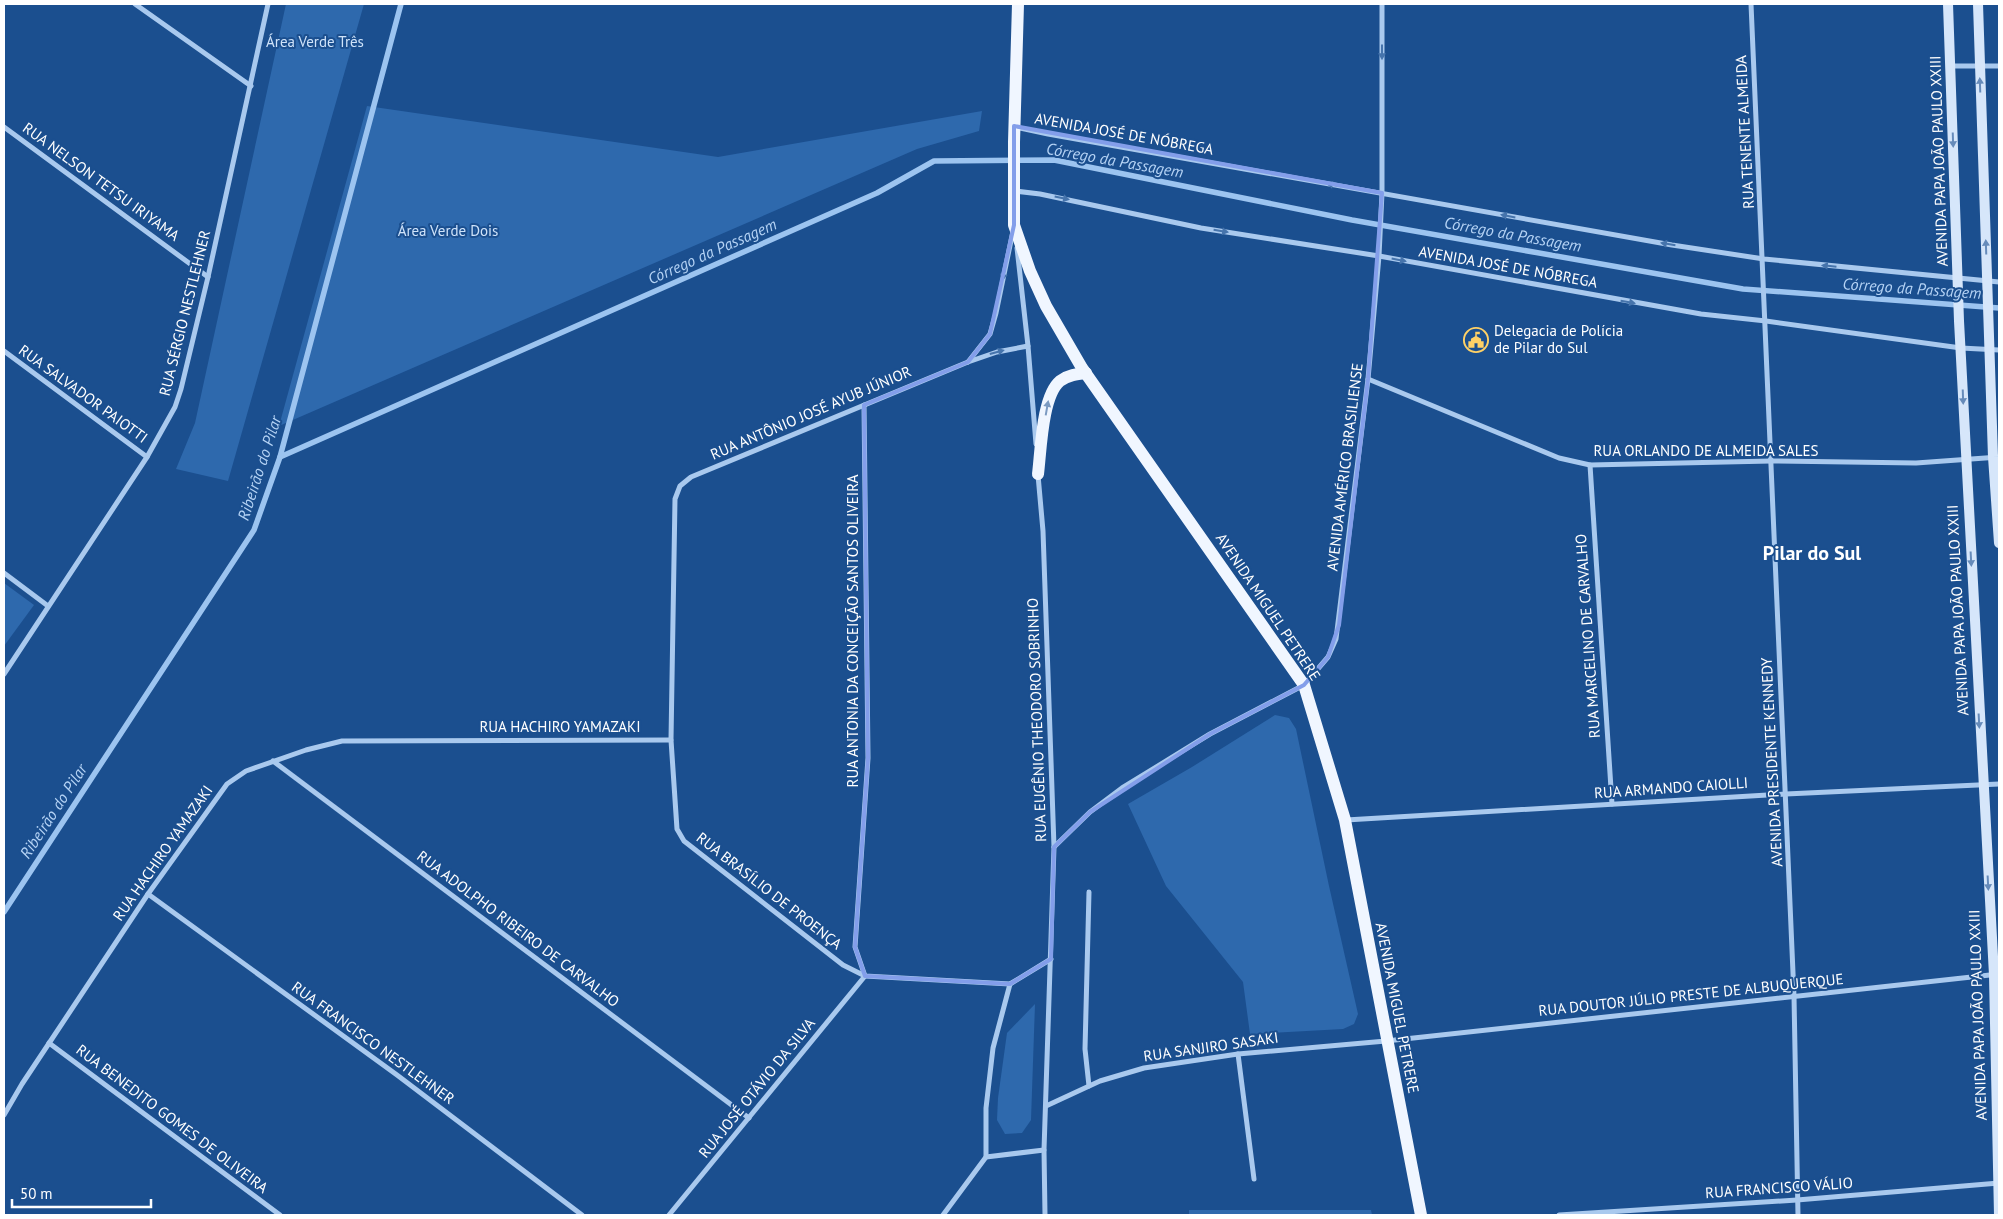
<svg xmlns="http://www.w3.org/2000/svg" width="2003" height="1219" font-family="'PT Sans',sans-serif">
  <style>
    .green { fill: #2e69ad }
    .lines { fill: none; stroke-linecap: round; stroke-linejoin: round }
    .stream { stroke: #9cc4f0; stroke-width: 5.5 }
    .street { stroke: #a9c9ee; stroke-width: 5 }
    .secondary { stroke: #d6e6fa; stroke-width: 10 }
    .primary { stroke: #f0f6ff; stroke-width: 12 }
    .oneway { fill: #4674ac }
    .oneway2 { fill: #668bba }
    .oneway3 { fill: #7b9ac1 }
    .marked { fill: none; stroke: #839eea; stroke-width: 4; stroke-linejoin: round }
    .labels { text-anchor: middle; stroke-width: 4; stroke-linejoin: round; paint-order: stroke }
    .park-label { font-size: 15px; fill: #cfe3fa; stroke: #1b4f8f }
    .street-label { font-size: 15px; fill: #fff; stroke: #1b4f8f }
    .poi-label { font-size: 15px; fill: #fff; stroke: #1b4f8f; text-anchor: start }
    .water-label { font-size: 16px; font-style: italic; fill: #b5d3f5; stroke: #1b4f8f }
    .district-label { font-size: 20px; font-weight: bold; fill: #fff; stroke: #1b4f8f }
  </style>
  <rect width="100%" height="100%" fill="#1b4f8f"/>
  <g class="green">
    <path d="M286,4H364L228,481L176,469L195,423Z"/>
    <path d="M367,106L718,157L982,111L979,131L917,149L279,426Z"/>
    <path d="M4,583L34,605L4,646Z"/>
    <path d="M1275,715L1289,718L1296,729L1329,886L1358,1014L1354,1024L1343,1029L1250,1034L1243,982L1166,886L1128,804L1192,767Z"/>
    <path d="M1035,1004L1031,1120L1022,1133L1005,1134L997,1120L998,1098L1007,1033Z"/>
    <path d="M1189,1210H1371L1372,1215H1189Z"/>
  </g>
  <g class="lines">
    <g class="stream">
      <path d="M280,457L877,193L934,161L1054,160L1352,220L1743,289L1999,308"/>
      <path d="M4,912L254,530L280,457L401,4"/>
    </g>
    <g class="street">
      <path d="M135,4L251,86"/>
      <path d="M1751,4L1794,996L1798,1215"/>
      <path d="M1951,66H1999"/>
      <path d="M4,127L208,277"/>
      <path d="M1015,127L1048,134L1672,245L1764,259L1999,282"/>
      <path d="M1015,191L1040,194L1201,228L1379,256L1701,314L1766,321L1961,348L1999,350"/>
      <path d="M1017,248L1028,346L1036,444"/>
      <path d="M1028,346L997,352L968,362L691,477L680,486L675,499L671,740L677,829L684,841L843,965L865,976L1010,984L1051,959"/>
      <path d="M4,351L147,457"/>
      <path d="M968,362L990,334L996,313L1013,231"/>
      <path d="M1368,379L1559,458L1590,465L1771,461L1916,463L1999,457"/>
      <path d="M1590,465L1612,804"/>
      <path d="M1038,475L1043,531L1054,847L1044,1150L1045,1215"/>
      <path d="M4,573L48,606"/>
      <path d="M4,674L147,457L175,407L181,389L208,277L268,4"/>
      <path d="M273,761L749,1118"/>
      <path d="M1346,820L1786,794L1999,784"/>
      <path d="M1054,847L1090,812L1122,788L1210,734L1304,685L1328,657L1336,639L1368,379L1379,256L1382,193V4"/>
      <path d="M148,894L397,1075L582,1215"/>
      <path d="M49,1043L280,1215"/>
      <path d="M1238,1054L1254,1179"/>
      <path d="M1089,1086L1085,1049L1089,892"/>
      <path d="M1046,1106L1100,1081L1144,1068L1238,1054L1386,1041L1999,974"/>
      <path d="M4,1115L22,1084L148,894L227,784L246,771L306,750L342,741L671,740"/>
      <path d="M986,1157L1044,1150"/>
      <path d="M669,1215L865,976L855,947L868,758L864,405"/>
      <path d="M943,1215L986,1157V1108L993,1048L1010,984"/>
      <path d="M1559,1215L1797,1200L1999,1183"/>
    </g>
    <g class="secondary">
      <path d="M1948,4L1959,321L1994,975L1999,1215"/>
      <path d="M1978,4L1993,457L1999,543"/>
    </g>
    <g class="primary">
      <path d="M1018,4L1014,142V225L1030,271L1046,306L1082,368L1304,685L1345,820L1421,1215"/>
      <path d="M1038,474C1041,450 1042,396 1060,381C1068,375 1077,374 1086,373"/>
    </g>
  </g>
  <defs><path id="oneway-solid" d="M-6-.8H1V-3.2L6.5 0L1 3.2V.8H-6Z" transform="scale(1.25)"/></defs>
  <g class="oneway">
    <use href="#oneway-solid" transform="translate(1382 52) rotate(90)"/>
    <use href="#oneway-solid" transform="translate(1334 185) rotate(-170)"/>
    <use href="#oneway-solid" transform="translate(1062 198) rotate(12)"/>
    <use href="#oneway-solid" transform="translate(1508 216) rotate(-169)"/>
    <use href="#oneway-solid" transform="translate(1221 231) rotate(9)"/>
    <use href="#oneway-solid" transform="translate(1668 244) rotate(-171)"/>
    <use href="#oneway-solid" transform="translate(1399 260) rotate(11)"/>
    <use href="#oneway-solid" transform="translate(1829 266) rotate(-174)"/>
    <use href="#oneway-solid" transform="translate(1004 273) rotate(102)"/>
    <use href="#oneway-solid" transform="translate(1628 302) rotate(10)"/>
    <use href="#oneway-solid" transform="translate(997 352) rotate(-15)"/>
  </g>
  <g class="oneway2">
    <use href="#oneway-solid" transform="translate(1980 85) rotate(-92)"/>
    <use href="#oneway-solid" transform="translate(1953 140) rotate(88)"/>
    <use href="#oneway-solid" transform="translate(1986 247) rotate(-92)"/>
    <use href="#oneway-solid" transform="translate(1963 397) rotate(88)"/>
    <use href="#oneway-solid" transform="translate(1971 559) rotate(87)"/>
    <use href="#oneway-solid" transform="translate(1979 721) rotate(87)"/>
    <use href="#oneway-solid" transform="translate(1988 883) rotate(87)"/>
  </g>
  <use class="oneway3" href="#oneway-solid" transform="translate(1047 408) rotate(-80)"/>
  <path class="marked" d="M1014,126L1382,193L1368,379L1339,625L1328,657L1304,685L1210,734L1090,812L1054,847L1051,959L1010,984L865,976L855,947L868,758L864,405L968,362L990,334L1014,225Z"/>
  <defs>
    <symbol id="civic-ring" viewBox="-11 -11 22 22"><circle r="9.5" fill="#1b4f8f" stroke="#ffd166" stroke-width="1.5"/><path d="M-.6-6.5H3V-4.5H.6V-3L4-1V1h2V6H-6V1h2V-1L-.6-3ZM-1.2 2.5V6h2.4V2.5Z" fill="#ffd166"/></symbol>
  </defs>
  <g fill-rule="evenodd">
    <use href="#civic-ring" x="1462" y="326" width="28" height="28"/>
  </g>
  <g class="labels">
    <g class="park-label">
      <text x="315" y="47">Área Verde Três</text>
      <text x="448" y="236">Área Verde Dois</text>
    </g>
    <g class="street-label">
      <text transform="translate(1745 132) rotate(-93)" y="5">RUA TENENTE ALMEIDA</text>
      <text transform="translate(1124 134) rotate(10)" y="5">AVENIDA JOSÉ DE NÓBREGA</text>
      <text transform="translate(1939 161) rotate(-92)" y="5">AVENIDA PAPA JOÃO PAULO XXIII</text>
      <text transform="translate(101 182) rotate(36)" y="5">RUA NELSON TETSU IRIYAMA</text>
      <text transform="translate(1508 267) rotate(10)" y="5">AVENIDA JOSÉ DE NÓBREGA</text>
      <text transform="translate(185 313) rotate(-76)" y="5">RUA SÉRGIO NESTLEHNER</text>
      <text transform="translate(83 394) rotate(36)" y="5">RUA SALVADOR PAIOTTI</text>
      <text transform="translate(811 413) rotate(-23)" y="5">RUA ANTÔNIO JOSÉ AYUB JÚNIOR</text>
      <text x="1706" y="456">RUA ORLANDO DE ALMEIDA SALES</text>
      <text transform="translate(1345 467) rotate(-83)" y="5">AVENIDA AMÉRICO BRASILIENSE</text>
      <text transform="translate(1268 607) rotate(56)" y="5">AVENIDA MIGUEL PETRERE</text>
      <text transform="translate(1958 610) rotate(-93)" y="5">AVENIDA PAPA JOÃO PAULO XXIII</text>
      <text transform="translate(853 631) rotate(-90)" y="5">RUA ANTONIA DA CONCEIÇÃO SANTOS OLIVEIRA</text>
      <text transform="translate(1588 636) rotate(-94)" y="5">RUA MARCELINO DE CARVALHO</text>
      <text transform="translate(1037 720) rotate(-92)" y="5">RUA EUGÊNIO THEODORO SOBRINHO</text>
      <text x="560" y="732">RUA HACHIRO YAMAZAKI</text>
      <text transform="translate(1772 762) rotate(-93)" y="5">AVENIDA PRESIDENTE KENNEDY</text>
      <text transform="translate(1671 788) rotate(-4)" y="5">RUA ARMANDO CAIOLLI</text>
      <text transform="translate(163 853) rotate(-55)" y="5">RUA HACHIRO YAMAZAKI</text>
      <text transform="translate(769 891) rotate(38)" y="5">RUA BRASÍLIO DE PROENÇA</text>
      <text transform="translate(518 929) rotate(37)" y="5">RUA ADOLPHO RIBEIRO DE CARVALHO</text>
      <text transform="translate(1691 995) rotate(-6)" y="5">RUA DOUTOR JÚLIO PRESTE DE ALBUQUERQUE</text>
      <text transform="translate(1397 1008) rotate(79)" y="5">AVENIDA MIGUEL PETRERE</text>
      <text transform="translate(1978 1015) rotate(-92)" y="5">AVENIDA PAPA JOÃO PAULO XXIII</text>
      <text transform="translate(373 1043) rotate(36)" y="5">RUA FRANCISCO NESTLEHNER</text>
      <text transform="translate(1211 1047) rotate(-8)" y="5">RUA SANJIRO SASAKI</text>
      <text transform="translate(757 1088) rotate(-51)" y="5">RUA JOSÉ OTÁVIO DA SILVA</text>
      <text transform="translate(172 1119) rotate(37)" y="5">RUA BENEDITO GOMES DE OLIVEIRA</text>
      <text transform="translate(1779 1188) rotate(-4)" y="5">RUA FRANCISCO VÁLIO</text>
    </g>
    <g class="poi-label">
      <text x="1494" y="336">Delegacia de Polícia<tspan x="1494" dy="17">de Pilar do Sul</tspan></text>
    </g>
    <g class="water-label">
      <text transform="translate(1115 160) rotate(10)" y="6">Córrego da Passagem</text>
      <text transform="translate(1513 234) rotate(10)" y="6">Córrego da Passagem</text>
      <text transform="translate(712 251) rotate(-24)" y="6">Córrego da Passagem</text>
      <text transform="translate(1912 288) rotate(4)" y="6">Córrego da Passagem</text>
      <text transform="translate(259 468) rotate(-72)" y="6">Ribeirão do Pilar</text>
      <text transform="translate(53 811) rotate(-57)" y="6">Ribeirão do Pilar</text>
    </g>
    <g class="district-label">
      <text x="1812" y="560">Pilar do Sul</text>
    </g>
  </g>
  <rect width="2003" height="1219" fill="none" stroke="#ffffff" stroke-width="10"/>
  <path d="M12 1199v8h139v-8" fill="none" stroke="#ffffff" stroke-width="2.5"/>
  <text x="20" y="1199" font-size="15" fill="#ffffff" stroke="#1b4f8f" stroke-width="4" paint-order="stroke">50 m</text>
</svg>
